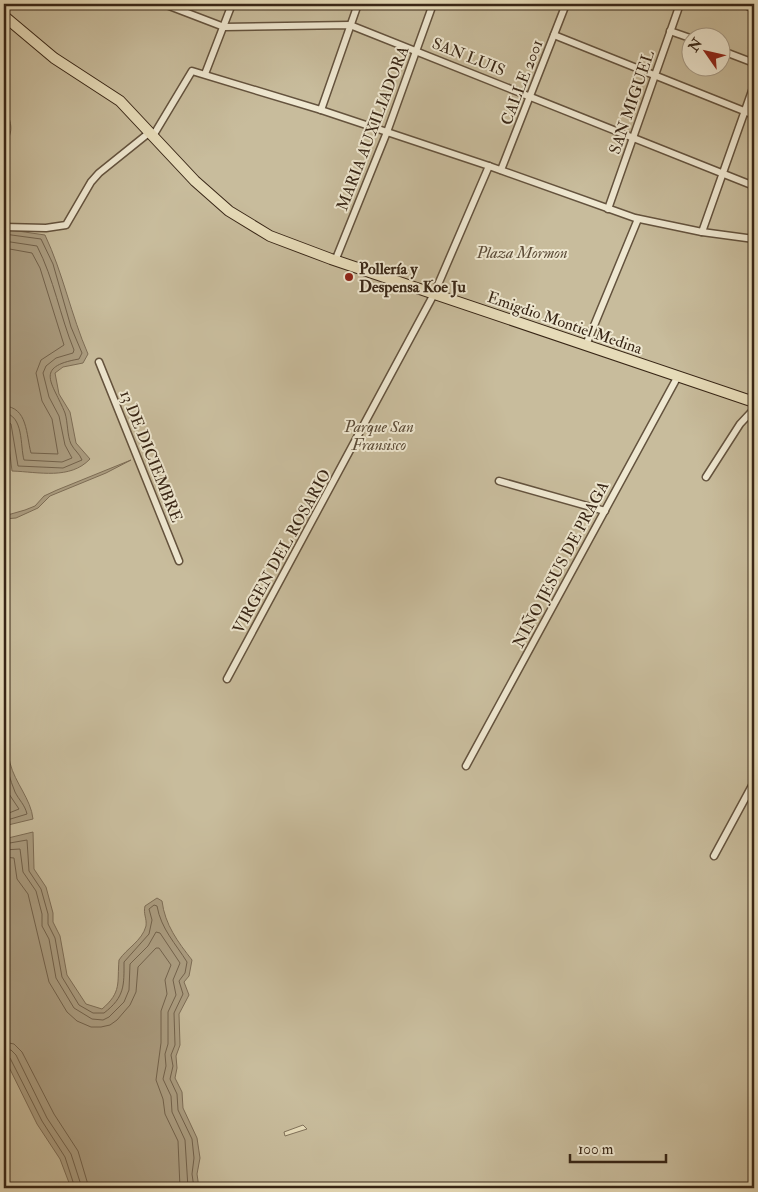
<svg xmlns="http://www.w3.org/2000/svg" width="758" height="1192" font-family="'IM FELL Double Pica',serif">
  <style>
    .green { fill: #c8bc9c; stroke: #807159; fill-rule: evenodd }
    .water { fill: #ab9d81; stroke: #7d6d56 }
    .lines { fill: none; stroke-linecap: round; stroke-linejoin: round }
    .shore { stroke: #72624c; stroke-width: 1 }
    .street-casing { stroke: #64533e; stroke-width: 9 }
    .primary-casing { stroke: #382616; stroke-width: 12 }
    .street { stroke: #efe8d1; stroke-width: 6 }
    .primary { stroke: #e6dbb8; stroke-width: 10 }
    .poi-dot { fill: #8f2418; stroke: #efe8d1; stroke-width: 2 }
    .labels { text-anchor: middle; stroke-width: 4; stroke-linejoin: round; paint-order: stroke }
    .street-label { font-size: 16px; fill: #382616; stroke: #efe8d1 }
    .park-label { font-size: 16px; font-style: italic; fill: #5c4c38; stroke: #efe8d1 }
    .poi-label { font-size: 16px; font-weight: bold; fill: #382616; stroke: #efe8d1; text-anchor: start }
  </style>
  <rect width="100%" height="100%" fill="#e6dbb8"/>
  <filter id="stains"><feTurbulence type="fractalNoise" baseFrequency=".004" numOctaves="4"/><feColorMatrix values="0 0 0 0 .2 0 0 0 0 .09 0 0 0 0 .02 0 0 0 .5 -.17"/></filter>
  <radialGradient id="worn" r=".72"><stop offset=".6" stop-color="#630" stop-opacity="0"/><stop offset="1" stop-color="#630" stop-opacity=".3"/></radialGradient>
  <path class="green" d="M4,4H754V1188H4ZM690,38H720V68H690ZM303,1125L307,1129L285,1136L284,1132Z"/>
  <g class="water">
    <path d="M4,107C11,120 15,132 4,145Z"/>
    <path d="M4,229L45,235C63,273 71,315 88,354L83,363L63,367L55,373L59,394L70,412L76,443L90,459C70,480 39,472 12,471L4,404Z"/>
    <path d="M131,460L106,473L50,496L38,508L16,518L4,519V516L25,510L35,506L44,496L57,490Z"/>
    <path d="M4,713C9,727 6,747 10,763C15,783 31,799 33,819L4,826Z"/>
    <path d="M33,832L34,869L46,887L53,913V922L60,936L67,975L86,1004L102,1009C122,992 117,983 119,960C127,948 142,941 146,926C147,918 143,914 145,906L157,898L162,901C165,925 178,942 192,960L189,976L184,982L189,995L179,1014L180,1045L176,1056L177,1068L175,1078L182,1092L183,1108L197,1138L200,1158L197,1174L199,1188H71L60,1159L37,1124L4,1057V839Z"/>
  </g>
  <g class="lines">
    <g class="shore">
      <path d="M4,234L41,239L53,264L71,327L82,353L79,359C33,367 53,383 65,413C68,423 67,435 71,444C74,450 80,454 82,460L63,468L18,466L11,424L4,419"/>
      <path d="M4,241L37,246C54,279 60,316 74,350L73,353L56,358L46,366L43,373L49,397L59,416L65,445L72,458L62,462L24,460C20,446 24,415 4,413"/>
      <path d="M4,248L32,253L40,268L64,345L41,360L36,373L42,401L52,419L58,454L31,453C26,435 28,407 4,406"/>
      <path d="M4,752C6,765 10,780 15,792C19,800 25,805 27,814L4,821"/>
      <path d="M4,777L9,794L19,809L4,815"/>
      <path d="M4,844L27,840L29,871L41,889L48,914V924L55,938L62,977L79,1005L93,1013H104C125,997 124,985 124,962L149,934L152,920L149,909L154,905L157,906C161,929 176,944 187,962L185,973L179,981L183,994L174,1013L175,1045L171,1055L173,1066L170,1079L177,1094L178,1110L192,1139L194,1158L192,1174L194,1188"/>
      <path d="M4,850L20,849L23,872L36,891L42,914V926L49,939L56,978L74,1008L92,1019L103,1020L109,1017L124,1002L129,990L130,964L148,946L156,932L160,933L180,963L173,980L176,995L168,1012V1044L165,1054L166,1066L163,1079L171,1096L172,1112L185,1140L188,1188"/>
      <path d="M4,857L14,858L17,879L28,894L49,982L67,1012L77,1021L91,1027H101L110,1025L117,1020L130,1005L136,992L138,967L156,948H159L171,965L165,980L167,994L161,1011V1043L156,1080L163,1099L165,1114L178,1141L180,1188"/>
      <path d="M4,1042L14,1044L22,1052L54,1114L78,1151L89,1188"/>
      <path d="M4,1049L11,1050L16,1055L47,1118L71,1154L82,1188"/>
      <path d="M4,1055L10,1058L42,1121L65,1157L75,1188"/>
    </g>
    <defs>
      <g id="street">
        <path d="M164,4L224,27L350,25L754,186"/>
        <path d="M743,4L754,9"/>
        <path d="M670,31L690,38"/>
        <path d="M554,35L754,115"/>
        <path d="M720,50L754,63"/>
        <path d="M205,74L232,4"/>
        <path d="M321,110L358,4"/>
        <path d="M153,136L192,71L321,110L489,166L635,218L702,232L754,239"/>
        <path d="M501,170L566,4"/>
        <path d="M608,209L680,4"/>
        <path d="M4,227L46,228L66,225L91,182L99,173L150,132"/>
        <path d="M702,232L754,85"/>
        <path d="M335,261L387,132L433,4"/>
        <path d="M586,345L638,219"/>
        <path d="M99,362L179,561"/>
        <path d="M706,477L740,424L754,409"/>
        <path d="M499,481L605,511"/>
        <path d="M227,679L434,294L489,166"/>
        <path d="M466,766L678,376"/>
        <path d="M714,856L754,782"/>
      </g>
      <path id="primary" d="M4,16L54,58L120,101L195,181L229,211L270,236L331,259L754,402"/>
    </defs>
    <use href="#street" class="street-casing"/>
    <use href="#primary" class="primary-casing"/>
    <use href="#street" class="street"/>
    <use href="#primary" class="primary"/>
  </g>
  <circle class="poi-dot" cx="349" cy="277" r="5"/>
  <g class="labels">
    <g class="street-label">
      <text transform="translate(469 56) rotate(22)" y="6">SAN LUIS</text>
      <text transform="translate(521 82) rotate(-69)" y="6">CALLE 2001</text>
      <text transform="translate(631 102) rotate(-71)" y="6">SAN MIGUEL</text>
      <text transform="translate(372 128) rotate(-69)" y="6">MARIA AUXILIADORA</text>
      <text transform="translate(565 322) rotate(19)" y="6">Emigdio Montiel Medina</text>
      <text transform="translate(152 456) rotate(68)" y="6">13 DE DICIEMBRE</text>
      <text transform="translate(281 551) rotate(-61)" y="6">VIRGEN DEL ROSARIO</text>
      <text transform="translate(560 564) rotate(-62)" y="6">NIÑO JESUS DE PRAGA</text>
    </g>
    <g class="park-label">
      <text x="522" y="258">Plaza Mormon</text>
      <text x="379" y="432">Parque San<tspan x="379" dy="18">Fransisco</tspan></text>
    </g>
    <g class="poi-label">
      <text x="359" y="274">Pollería y<tspan x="359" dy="18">Despensa Koe Ju</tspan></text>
    </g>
  </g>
  <rect width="758" height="1192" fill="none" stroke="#e6dbb8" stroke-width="20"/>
  <rect x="5" y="5" width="748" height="1182" fill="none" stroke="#382616" stroke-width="2.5"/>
  <rect x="10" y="10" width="738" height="1172" fill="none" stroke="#382616"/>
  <g transform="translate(706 52) rotate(304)"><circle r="24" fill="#efe8d1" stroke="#a69a86"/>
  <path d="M0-4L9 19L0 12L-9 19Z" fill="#8f2418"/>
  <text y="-8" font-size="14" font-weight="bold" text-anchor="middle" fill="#382616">N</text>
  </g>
  <path d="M570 1154v8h96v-8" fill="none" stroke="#382616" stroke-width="2.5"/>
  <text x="578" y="1154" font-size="15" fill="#382616" stroke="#efe8d1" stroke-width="4" paint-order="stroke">100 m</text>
  <rect width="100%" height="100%" filter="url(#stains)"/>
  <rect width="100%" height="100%" fill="url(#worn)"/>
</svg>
